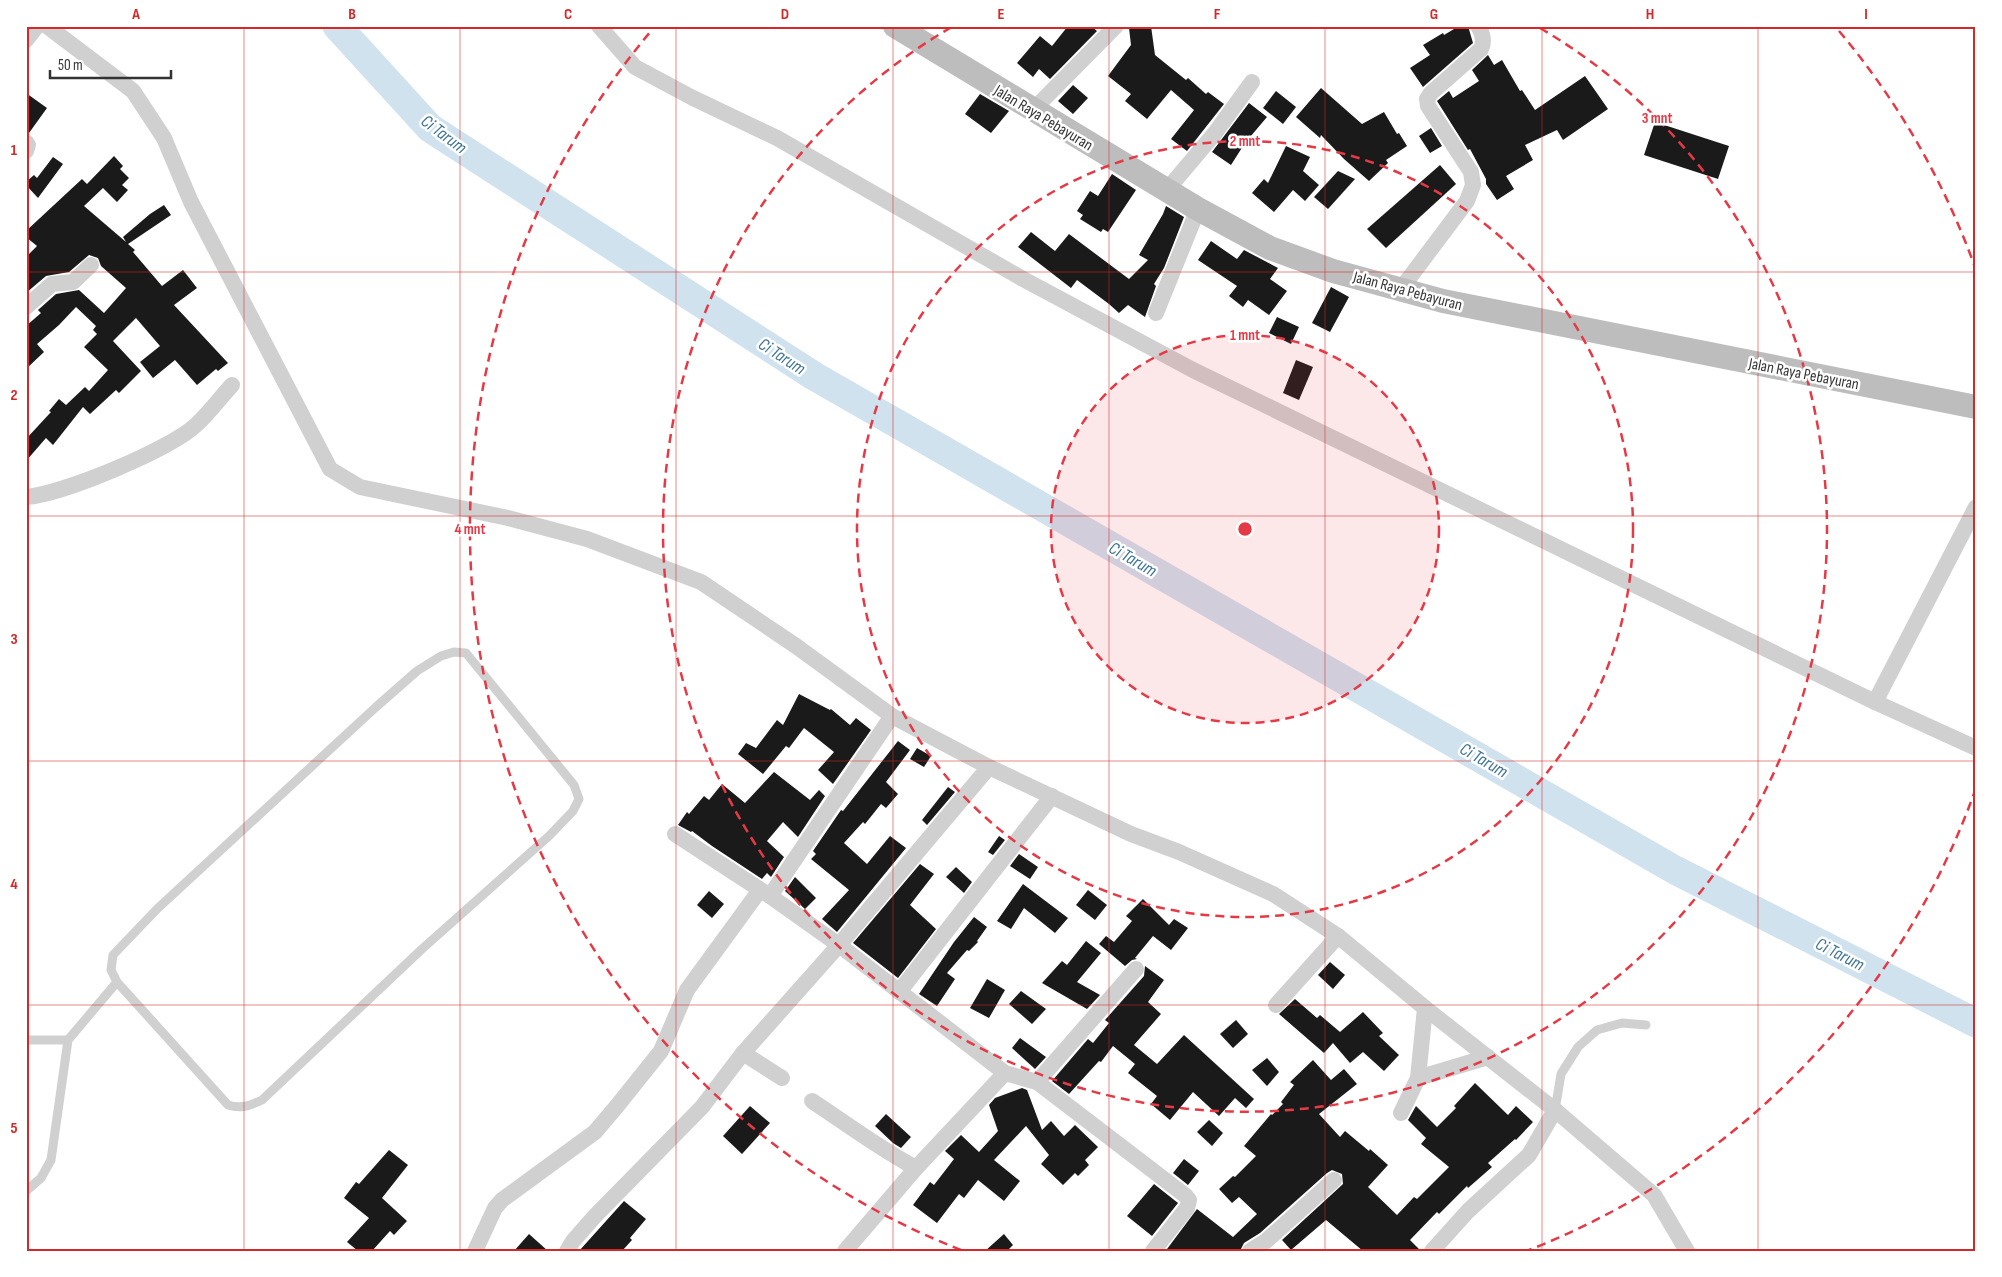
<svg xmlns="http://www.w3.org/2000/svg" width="2002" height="1277" font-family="'Sofia Sans Condensed',sans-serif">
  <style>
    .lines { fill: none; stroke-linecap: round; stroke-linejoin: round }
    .river { stroke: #cfe2ee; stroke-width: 29 }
    .building { fill: #1a1a1a }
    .service { stroke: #d0d0d0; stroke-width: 9 }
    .minor { stroke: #d0d0d0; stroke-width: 16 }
    .secondary { stroke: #bdbdbd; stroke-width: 24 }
    .grid { fill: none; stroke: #d62828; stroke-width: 1; stroke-opacity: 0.55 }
    .ring { fill: none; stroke: #e63946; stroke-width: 2.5; stroke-dasharray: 9 6 }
    .labels { text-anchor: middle; stroke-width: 5; stroke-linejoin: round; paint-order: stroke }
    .street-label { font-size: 16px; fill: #333; stroke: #fff }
    .water-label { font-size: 18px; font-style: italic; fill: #3f7597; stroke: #fff }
    .centre { fill: #e63946; stroke: #fff; stroke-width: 2.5 }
    .ring-label { font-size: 15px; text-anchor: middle; font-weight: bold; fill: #e63946; stroke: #fff; stroke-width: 5; stroke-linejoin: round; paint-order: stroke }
    .neatline { fill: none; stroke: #d62828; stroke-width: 2 }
    .grid-label { font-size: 16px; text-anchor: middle; font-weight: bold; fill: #d62828 }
  </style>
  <rect width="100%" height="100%" fill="#fff"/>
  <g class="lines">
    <path class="river" d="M337,26L430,128L814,376L1675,870L1976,1023"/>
  </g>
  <g class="building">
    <path d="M1068,26H1091L1097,31L1050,79L1039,69L1033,77L1017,63L1040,36L1052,46Z"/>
    <path d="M1151,26L1155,55L1186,80L1188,78L1206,94L1208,92L1224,104L1187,151L1171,139L1194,110L1171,90L1147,119L1125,101L1131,94L1108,76L1131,45L1129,28Z"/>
    <path d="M1459,26H1468L1473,43L1423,87L1410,68L1430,55L1423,45L1443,33L1444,35Z"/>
    <path d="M1488,55L1494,65L1502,60L1520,91L1522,90L1535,110L1585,76L1608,109L1563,140L1557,130L1525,145L1533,160L1506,176L1514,189L1497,200L1486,184V179L1470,149L1468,150L1437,101L1449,91L1453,98L1479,81L1472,70Z"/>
    <path d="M1073,85L1088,98L1073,114L1058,101Z"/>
    <path d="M1321,88L1362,124L1384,112L1397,134L1399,133L1407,146L1386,160L1388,163L1369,181L1344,159L1321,135L1320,138L1296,117Z"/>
    <path d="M1276,91L1296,107L1283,124L1263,108Z"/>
    <path d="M26,93L47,108L29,133L26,132Z"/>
    <path d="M980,94L1009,111L991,133L965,114Z"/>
    <path d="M1249,103L1267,117L1245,143L1231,165L1212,152Z"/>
    <path d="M1655,122L1729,146L1718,179L1644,155Z"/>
    <path d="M1431,128L1442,146L1430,153L1419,136Z"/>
    <path d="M1286,146L1310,157L1303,171L1319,185L1305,201L1293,190L1274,212L1252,193L1264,179L1268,183Z"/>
    <path d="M114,156L123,166L120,169L129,178L122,185L128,190L117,202L103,188L84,206L126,242L123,237L150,214L164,205L171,215L128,244L135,250L133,252L162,286L183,270L197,288L174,305L228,363L218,371L216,369L197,385L175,360L153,378L140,362L160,346L136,318L113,341L141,371L119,393L116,390L90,414L83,407L53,445L46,438L26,461V439L51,412L49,411L59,399L66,405L85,387L89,391L108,370L84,347L97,334L93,330L96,326L76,307L59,325L37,344L44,352L26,369V326L41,313L38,310L56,294L79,290L104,313L126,288L101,266L98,258L89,255L69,272L46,276L26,293V257L37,246L26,237V231L82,179L87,184Z"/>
    <path d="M53,157L63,164L38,198L26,185V182L34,175L37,178Z"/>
    <path d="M1440,165L1456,184L1386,248L1367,229Z"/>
    <path d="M1338,171L1355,179L1328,209L1314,197Z"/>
    <path d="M1112,174L1136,190L1108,232L1103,229L1101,232L1080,219L1083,215L1077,211L1090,191L1098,196Z"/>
    <path d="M1166,206L1184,217L1164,268L1154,284L1156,286L1145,317L1128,305L1119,313L1109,304L1077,280L1071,288L1018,247L1031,232L1055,251L1069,234L1129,279L1148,260L1139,255L1163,214Z"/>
    <path d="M1211,241L1237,259L1244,250L1278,268L1270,279L1287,291L1269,315L1248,300L1243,307L1229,296L1237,286L1198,260Z"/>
    <path d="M1331,287L1349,297L1330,332L1312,323Z"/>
    <path d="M1277,317L1299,327L1291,344L1269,333Z"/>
    <path d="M1296,360L1313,367L1299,400L1283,393Z"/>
    <path d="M799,694L830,710L831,709L850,725L856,718L871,730L833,784L818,770L834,752L804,728L789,748L786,746L763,774L738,754L746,743L756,748L777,720L783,725Z"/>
    <path d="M898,741L910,750L886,782L898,794L886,808L881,804L865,824L863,822L844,843L867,864L890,836L906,848L837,932L822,919L849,890L811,859L816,854L813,851L841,810L843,811Z"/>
    <path d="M917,748L931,756L924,767L910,759Z"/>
    <path d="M774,772L810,800L819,790L825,796L798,837L783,822L767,841L784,857L771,877L767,873L762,879L712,846L692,831L691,832L678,825L687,812L689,814L704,796L709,800L722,784L745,803Z"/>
    <path d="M948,787L955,792L927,825L922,820Z"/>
    <path d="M999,836L1005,840L993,855L988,852Z"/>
    <path d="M1019,854L1038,867L1030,879L1010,866Z"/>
    <path d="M920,864L934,874L910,905L936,929L898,978L853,943Z"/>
    <path d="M956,867L972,882L964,893L946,877Z"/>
    <path d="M795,877L816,898L805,909L785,891Z"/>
    <path d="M1023,884L1068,918L1055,933L1024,908L1011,929L997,921Z"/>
    <path d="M1088,890L1107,905L1095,920L1076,905Z"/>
    <path d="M709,891L724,904L712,918L697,905Z"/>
    <path d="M1143,899L1169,925L1174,919L1188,928L1171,950L1153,936L1135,958L1137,959L1132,960L1125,966L1099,944L1106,936L1114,942L1132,921L1126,916Z"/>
    <path d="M974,917L987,927L977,941L978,942L969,951L967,950L947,973L955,979L937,1006L919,994L954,942Z"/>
    <path d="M1086,941L1101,953L1077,982L1100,995L1087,1009L1042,983L1062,961L1067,965Z"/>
    <path d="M1330,962L1345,975L1333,989L1318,975Z"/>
    <path d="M1145,966L1164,980L1148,1002L1161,1014L1134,1045L1157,1064L1184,1035L1254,1099L1246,1108L1235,1098L1219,1116L1193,1092L1170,1120L1151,1104L1157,1096L1128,1073L1135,1064L1113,1046L1101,1062L1099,1061L1069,1094L1052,1081L1088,1039L1093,1043L1109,1023L1105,1020L1144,976Z"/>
    <path d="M987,979L1005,990L989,1018L970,1008Z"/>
    <path d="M1021,991L1046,1009L1032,1024L1009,1004Z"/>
    <path d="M1295,999L1317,1018L1320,1015L1340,1032L1363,1012L1383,1033L1379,1036L1399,1055L1384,1071L1363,1052L1350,1063L1333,1043L1324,1053L1279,1014Z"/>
    <path d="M1236,1020L1248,1034L1233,1048L1220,1034Z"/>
    <path d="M1020,1038L1046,1057L1035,1069L1012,1048Z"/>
    <path d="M1267,1058L1279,1072L1267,1086L1252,1070Z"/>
    <path d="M1313,1060L1331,1080L1344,1069L1357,1084L1319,1114L1340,1137L1345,1131L1369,1151L1370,1149L1388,1165L1368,1187L1397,1215L1414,1197L1417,1199L1449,1167L1421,1144L1426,1138L1408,1120L1416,1106L1437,1127L1456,1108L1454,1106L1475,1083L1508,1115L1516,1106L1533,1122L1516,1140L1515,1139L1488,1163L1492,1167L1468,1188L1467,1186L1439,1214L1437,1212L1410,1240L1421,1251H1363L1326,1220L1291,1250L1282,1240L1343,1184L1342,1174L1332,1170L1327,1173L1260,1233L1244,1243L1240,1251H1169L1167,1249L1197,1209L1233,1237L1257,1214L1239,1197L1232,1203L1219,1189L1233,1176L1235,1177L1256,1156L1244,1146L1271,1114L1272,1115L1283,1104L1281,1102L1294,1085L1290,1082Z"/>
    <path d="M1022,1088L1027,1090L1042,1130L1051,1121L1064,1136L1075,1125L1098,1147L1085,1160L1089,1165L1078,1176L1075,1173L1063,1185L1041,1164L1049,1155L1026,1126L994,1160L1020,1181L1004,1201L978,1180L964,1198L959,1194L937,1223L913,1205L930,1182L934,1185L954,1159L945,1151L961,1135L979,1152L998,1131L989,1105L995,1098Z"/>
    <path d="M750,1106L770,1123L742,1154L723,1136Z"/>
    <path d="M886,1114L911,1137L901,1148L893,1143L875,1126Z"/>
    <path d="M1209,1120L1223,1133L1212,1146L1197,1132Z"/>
    <path d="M389,1150L408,1165L382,1198L407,1221L394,1235L390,1231L372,1251H358L347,1242L369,1218L344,1198L356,1182L359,1184Z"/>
    <path d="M1184,1159L1199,1171L1188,1185L1173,1173Z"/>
    <path d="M1154,1184L1178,1203L1152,1236L1127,1216Z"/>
    <path d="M624,1201L646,1219L630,1238L632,1240L622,1251H579Z"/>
    <path d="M529,1234L548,1251H514Z"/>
    <path d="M1004,1234L1013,1245L1007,1251H985Z"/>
  </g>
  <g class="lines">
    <g class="service">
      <path d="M26,1040H68"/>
      <path d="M1555,1110L1561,1074L1578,1047L1597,1030L1622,1023L1646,1025"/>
      <path d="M26,1191L41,1178L51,1160L68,1040L117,982L111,970L113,955L157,909L376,707L417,671L441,656L454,652L466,653L574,785L579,799L573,811L549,836L422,949L262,1100C249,1106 241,1109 228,1105L117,982"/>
    </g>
    <g class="minor">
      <path d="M47,26L133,91L164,138L191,202L330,469L360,487L508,518L587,539L701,582L796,646L892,716L989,767L1131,834L1179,852L1273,894L1338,936L1425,1008L1555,1110L1654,1195L1687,1251"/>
      <path d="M599,26L635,67L693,98L777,138L1023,279L1193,370L1875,702L1976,748"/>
      <path d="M26,40L37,26"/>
      <path d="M1033,110L1116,26"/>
      <path d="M26,142L28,145L26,151"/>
      <path d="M1166,191L1215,133L1252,82"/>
      <path d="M1401,289L1467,201L1473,185L1471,172L1428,106L1427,99L1431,93L1481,49C1485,41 1483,34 1478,26"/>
      <path d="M26,307L52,284L73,282L91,265"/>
      <path d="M1156,313L1198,209"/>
      <path d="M26,497C63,494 169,450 196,425C209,413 220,398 232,385"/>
      <path d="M1875,702L1976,507"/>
      <path d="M675,834L770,896L839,945L1005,1073L1037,1082L1186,1196L1189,1200L1187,1208L1153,1251"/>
      <path d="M770,896L892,716"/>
      <path d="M899,992L1052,796"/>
      <path d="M1276,1005L1338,936"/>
      <path d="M743,1053L782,1078"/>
      <path d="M1418,1078L1488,1057"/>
      <path d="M1037,1082L1136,969"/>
      <path d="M812,1101C847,1124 880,1149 916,1168"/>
      <path d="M1401,1113L1418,1078L1425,1008"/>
      <path d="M475,1251L495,1208L502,1200L595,1132L617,1106L661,1051L687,990L760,890"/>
      <path d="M567,1251L573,1241L595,1216L702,1107L743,1053L839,945L989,767"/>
      <path d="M845,1251L916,1168L1005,1073"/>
      <path d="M1250,1251L1266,1241L1334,1180"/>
      <path d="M1432,1251L1468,1211L1529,1155L1555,1110"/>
    </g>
    <path class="secondary" d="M895,26L1198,209L1270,248L1333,271L1443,301L1976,407"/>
  </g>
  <path class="grid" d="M244,26V1251M460,26V1251M676,26V1251M893,26V1251M1109,26V1251M1325,26V1251M1542,26V1251M1758,26V1251M26,272H1976M26,516H1976M26,761H1976M26,1005H1976"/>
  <circle cx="1245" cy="529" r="194" fill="#e63946" fill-opacity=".12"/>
  <g class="ring">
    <circle cx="1245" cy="529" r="194"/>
    <circle cx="1245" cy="529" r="388"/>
    <path d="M1540 28A582 582 0 1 1 950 28"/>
    <path d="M1976 788A775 775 0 0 1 1529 1250M961 1250A775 775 0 0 1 651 31M1839 31A775 775 0 0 1 1976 270"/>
  </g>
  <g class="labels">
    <g class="street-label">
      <text transform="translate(1044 117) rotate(31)" y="6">Jalan Raya Pebayuran</text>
      <text transform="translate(1408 290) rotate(15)" y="6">Jalan Raya Pebayuran</text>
      <text transform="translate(1804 373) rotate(11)" y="6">Jalan Raya Pebayuran</text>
    </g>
    <g class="water-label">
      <text transform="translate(444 134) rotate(37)" y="6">Ci Tarum</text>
      <text transform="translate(782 356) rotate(33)" y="6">Ci Tarum</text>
      <text transform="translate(1133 559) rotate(30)" y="6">Ci Tarum</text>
      <text transform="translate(1484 760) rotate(30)" y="6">Ci Tarum</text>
      <text transform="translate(1840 954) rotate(27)" y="6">Ci Tarum</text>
    </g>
  </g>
  <circle cx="1245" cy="529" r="8" class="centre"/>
  <g class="ring-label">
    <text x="1657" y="123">3 mnt</text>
    <text x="1245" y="146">2 mnt</text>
    <text x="1245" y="340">1 mnt</text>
    <text x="470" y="534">4 mnt</text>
  </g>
  <rect width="2002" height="1277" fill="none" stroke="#ffffff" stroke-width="55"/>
  <path d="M50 70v8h121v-8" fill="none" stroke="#333333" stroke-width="2.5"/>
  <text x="58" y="70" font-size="15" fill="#333333" stroke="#ffffff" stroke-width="4" paint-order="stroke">50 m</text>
  <rect x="28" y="28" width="1946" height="1222" class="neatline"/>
  <g class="grid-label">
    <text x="136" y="19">A</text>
    <text x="352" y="19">B</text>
    <text x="568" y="19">C</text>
    <text x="785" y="19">D</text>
    <text x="1001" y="19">E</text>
    <text x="1217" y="19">F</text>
    <text x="1434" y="19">G</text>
    <text x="1650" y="19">H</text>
    <text x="1866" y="19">I</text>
    <text x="14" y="155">1</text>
    <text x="14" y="400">2</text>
    <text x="14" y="644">3</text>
    <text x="14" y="889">4</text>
    <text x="14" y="1133">5</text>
  </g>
</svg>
